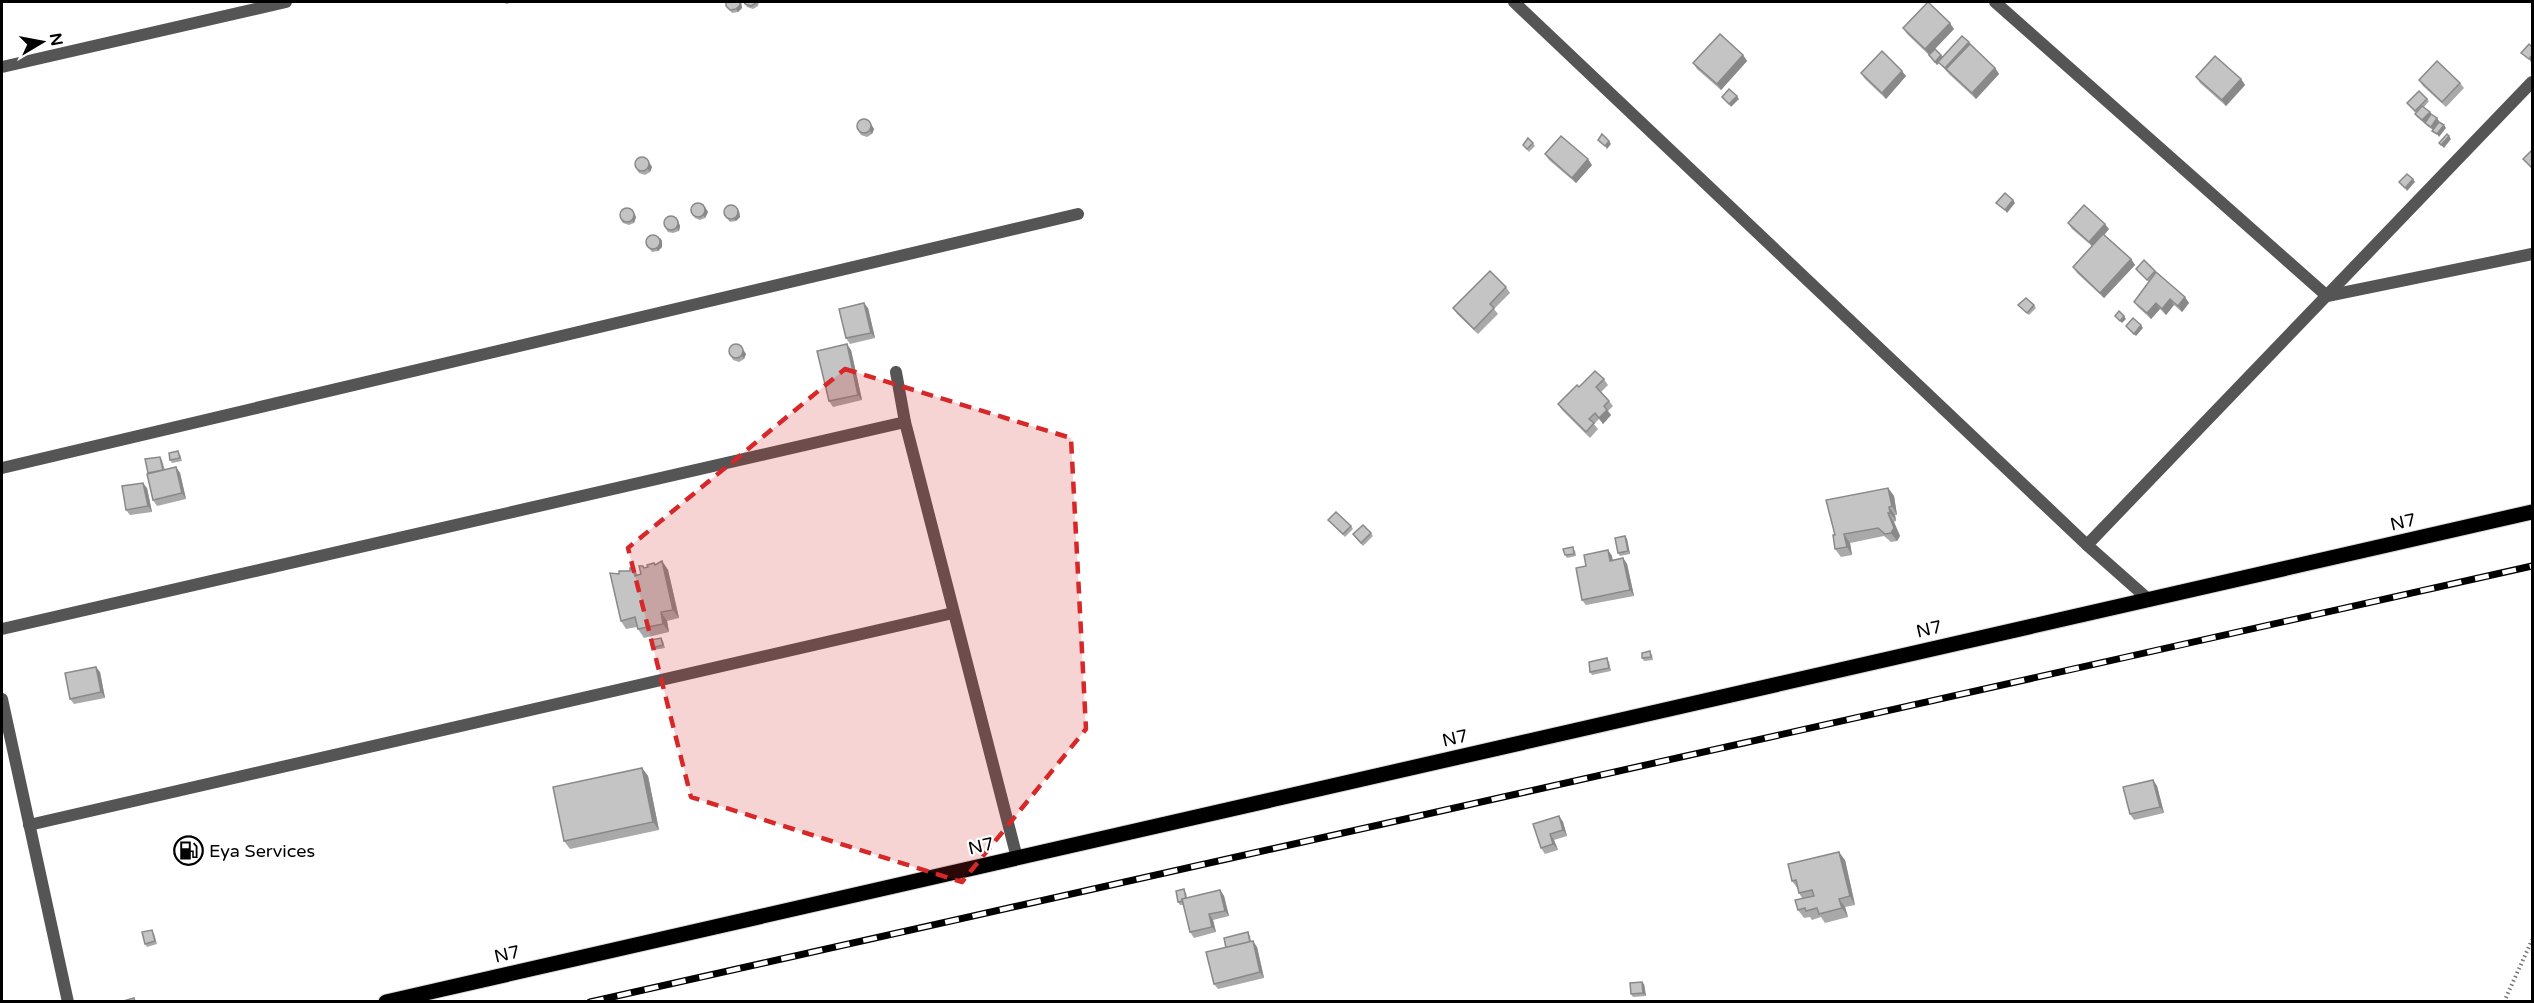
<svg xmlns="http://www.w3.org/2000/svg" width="2534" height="1003" font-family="'Varela Round',sans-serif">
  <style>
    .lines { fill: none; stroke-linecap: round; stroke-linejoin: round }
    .primary-casing { stroke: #dbdbdb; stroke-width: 17 }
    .path { stroke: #777; stroke-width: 4; stroke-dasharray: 1.5 3; stroke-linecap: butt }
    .minor { stroke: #555; stroke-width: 12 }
    .primary { stroke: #000; stroke-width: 15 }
    .rail-casing { stroke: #000; stroke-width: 7 }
    .rail { stroke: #fff; stroke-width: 4.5; stroke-dasharray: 14; stroke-linecap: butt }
    .wall { fill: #a9a9a9 }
    .shaded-wall { fill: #898989 }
    .building { fill: #c4c4c4; stroke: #898989; stroke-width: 1.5 }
    .marked { fill: #d62828; fill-opacity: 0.2; stroke: #d62828; stroke-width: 4.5; stroke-dasharray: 12 8; stroke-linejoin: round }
    .labels { text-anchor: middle; stroke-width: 4.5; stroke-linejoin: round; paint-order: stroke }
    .street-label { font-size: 18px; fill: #000; stroke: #fff }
    .poi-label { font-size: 18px; fill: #000; stroke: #fff; text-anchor: start }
  </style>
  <rect width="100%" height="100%" fill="#fff"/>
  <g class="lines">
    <defs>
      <path id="primary" d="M386,1002L2532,512"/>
    </defs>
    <use href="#primary" class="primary-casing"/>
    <path class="path" d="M2504,1002L2532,940"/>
    <g class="minor">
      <path d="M1514,2L2087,545L2148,599"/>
      <path d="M1995,2L2327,296L2532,254"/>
      <path d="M2,67L286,2"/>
      <path d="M896,372L905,422L1017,858"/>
      <path d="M2,468L1078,214"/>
      <path d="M2087,545L2532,82"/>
      <path d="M2,629L905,422"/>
      <path d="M2,699L68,1002"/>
      <path d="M29,825L953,613"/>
    </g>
    <use href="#primary" class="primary"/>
    <defs>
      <path id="rail" d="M590,1002L2532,566"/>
    </defs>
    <use href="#rail" class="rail-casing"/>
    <use href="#rail" class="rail"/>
  </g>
  <g class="wall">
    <path d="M501,2H512L507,4Z"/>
    <path d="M726,2H741L742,8L738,12L732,13L726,6Z"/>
    <path d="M744,2H759L758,6L753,9L747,7Z"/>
    <path d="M1903,28L1954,29L1935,49L1943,57L1995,68L1999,74L1976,99L1950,75L1939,63L1937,65L1931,58L1929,55L1907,34Z"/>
    <path d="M1743,55L1747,61L1721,90L1697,69L1693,63Z"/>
    <path d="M1861,73L1906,76L1886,99L1865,79Z"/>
    <path d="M2196,77L2241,79L2245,85L2226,106L2200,83Z"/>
    <path d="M2419,80L2460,83L2464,88L2446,107L2423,86Z"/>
    <path d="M2427,99L2429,101L2424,107L2439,121L2433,130L2427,126L2425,123L2427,120L2424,123L2417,117L2415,114L2416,113L2407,103Z"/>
    <path d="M869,121L874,129L872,134L867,137L861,135L859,132Z"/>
    <path d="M1533,143L1535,146L1529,152L1523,145Z"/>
    <path d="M1545,154L1592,165L1576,183L1549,160Z"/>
    <path d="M647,159L652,167L650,172L645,175L639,173L637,170Z"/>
    <path d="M703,204L708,212L705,218L700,220L695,218L690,210Z"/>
    <path d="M632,209L636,217L634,223L629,225L623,223L621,220Z"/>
    <path d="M739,211L740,217L736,221L730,222L724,215Z"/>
    <path d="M678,220L680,226L679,231L673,233L668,232L666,229Z"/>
    <path d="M2068,223L2109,229L2104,235L2131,259L2135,265L2104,298L2077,273L2073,267L2092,246L2072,229Z"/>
    <path d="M660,238L662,241V247L658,251L652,252L646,245Z"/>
    <path d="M2136,269L2155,271L2189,303L2182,312L2174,305L2166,315L2160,309L2151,319L2138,307L2134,302L2149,282Z"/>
    <path d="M1506,287L1510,293L1494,309L1498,314L1478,334L1457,314L1453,308Z"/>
    <path d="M2018,305H2034L2036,308L2029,315Z"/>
    <path d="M868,308L875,338L850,344L846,338Z"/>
    <path d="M851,350L862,400L833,407L829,401Z"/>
    <path d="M729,352L746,354L744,359L739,362L733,360Z"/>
    <path d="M1604,379L1608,385L1601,392L1609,401L1613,406L1608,411L1611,415L1603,424L1599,419L1594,424L1598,429L1590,438L1562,410L1558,404L1579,387Z"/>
    <path d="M180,454L182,461L172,463L170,460Z"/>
    <path d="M160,457L162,460L165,470L176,467L180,473L186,499L157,506L153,500L149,474Z"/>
    <path d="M147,488L152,512L130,515L126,510Z"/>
    <path d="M1888,488L1894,496L1897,515H1895L1896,521L1894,522L1900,536L1897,541L1891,542L1884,536L1850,543L1852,555L1841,557L1835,549V535Z"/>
    <path d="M1328,520L1351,526L1353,529L1345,537Z"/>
    <path d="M1371,533L1373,536L1363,546L1355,537Z"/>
    <path d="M1625,536L1627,539L1630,554L1620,556L1618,553Z"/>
    <path d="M1575,550L1576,556L1567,558L1565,555Z"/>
    <path d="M1608,550L1612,556V560L1623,558L1627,564L1634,596L1586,605L1582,600L1586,566Z"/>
    <path d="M662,561L668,570L679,618L667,621L669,632L644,638L638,629L637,627L626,629L621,621L619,574L630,571L633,568L638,575L641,574L645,568L654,563L656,565Z"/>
    <path d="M661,638L663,641L665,648L654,650L652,648Z"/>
    <path d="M1652,654L1653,660L1644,661L1642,658Z"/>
    <path d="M1609,661L1611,671L1592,675L1590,672Z"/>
    <path d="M100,672L105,698L74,704L70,699Z"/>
    <path d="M642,768L648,776L659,830L570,849L564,841Z"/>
    <path d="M2153,780L2157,786L2164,813L2134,820L2130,814Z"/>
    <path d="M1559,816L1563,822L1567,836L1554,840L1558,850L1545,854L1541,848Z"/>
    <path d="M1845,860L1855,905L1845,907L1848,917L1825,923L1821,917L1812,920L1810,917L1804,918L1798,910L1802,898L1799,893L1798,889L1792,881Z"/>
    <path d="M1220,890L1224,896L1229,916L1213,920L1216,932L1194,938L1190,932L1184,905H1180L1178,902L1186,892L1187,898Z"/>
    <path d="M154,933L157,944L147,947L145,944Z"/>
    <path d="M1250,935L1251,942L1257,947L1264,978L1218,989L1214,984L1226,948Z"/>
    <path d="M1644,984L1646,996L1633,997L1631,994Z"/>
  </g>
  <g class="shaded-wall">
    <path d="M740,2H741L742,8L738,12L736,9Z"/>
    <path d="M1950,23L1954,29L1929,55L1925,49Z"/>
    <path d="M1969,42L1971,45L1947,71L1945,68Z"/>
    <path d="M1743,55L1747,61L1721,90L1717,84Z"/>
    <path d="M1941,55L1943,58L1937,65L1935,62Z"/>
    <path d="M2532,55V60L2531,62L2529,59Z"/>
    <path d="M1995,68L1999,74L1976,99L1972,93Z"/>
    <path d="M1902,71L1906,76L1886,99L1882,93Z"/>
    <path d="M2241,79L2245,85L2226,106L2222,100Z"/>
    <path d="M1737,96L1739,99L1731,107L1729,104Z"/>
    <path d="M2430,112L2432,115L2424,123L2422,120Z"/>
    <path d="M2437,118L2439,121L2433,130L2431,127Z"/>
    <path d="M869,121L874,129L872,134L870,131Z"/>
    <path d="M2444,125L2446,128L2439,137L2437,134Z"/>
    <path d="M2449,136L2451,139L2444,148L2441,145Z"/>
    <path d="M1609,141L1611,144L1607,149L1605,146Z"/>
    <path d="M647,159L652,167L650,172L648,169Z"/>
    <path d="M1588,159L1592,165L1576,183L1572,178Z"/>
    <path d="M2413,179L2415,182L2407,191L2405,188Z"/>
    <path d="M2013,200L2015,203L2007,213L2005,210Z"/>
    <path d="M703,204L708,212L705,218L703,215Z"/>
    <path d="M737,208L739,211L740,217L736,221L734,219Z"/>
    <path d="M632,209L636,217L634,223L632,220Z"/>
    <path d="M676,217L680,226L679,231L677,228Z"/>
    <path d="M2105,224L2109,229L2093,248L2089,242Z"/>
    <path d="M660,238L662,241V247L658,251L656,248Z"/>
    <path d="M2131,259L2135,265L2104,298L2100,293Z"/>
    <path d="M2185,297L2189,303L2182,312L2178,306Z"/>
    <path d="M2170,299L2174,305L2166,315L2162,309Z"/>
    <path d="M864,303L868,308L875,338L871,333Z"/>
    <path d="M2156,303L2160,309L2151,319L2147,313Z"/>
    <path d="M2124,316L2126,319L2122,323L2120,321Z"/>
    <path d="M2141,325L2143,328L2136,336L2134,334Z"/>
    <path d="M847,344L851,350L862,400L858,395Z"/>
    <path d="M743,349L746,354L744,359L742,356Z"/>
    <path d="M1607,410L1611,415L1603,424L1599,418Z"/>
    <path d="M176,467L180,473L186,499L182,493Z"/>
    <path d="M143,483L147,488L152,512L148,506Z"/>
    <path d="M1888,488L1894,496L1897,515L1892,506Z"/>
    <path d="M1889,507L1895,515L1896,521L1890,513Z"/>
    <path d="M1888,513L1894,522L1900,536L1897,541L1891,533Z"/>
    <path d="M1844,534L1850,543L1852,555L1847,547Z"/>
    <path d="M1625,536L1627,539L1630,554L1628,551Z"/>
    <path d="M1608,550L1612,556L1614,566L1610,561Z"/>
    <path d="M1623,558L1627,564L1634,596L1630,590Z"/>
    <path d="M662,561L668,570L679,618L673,610Z"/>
    <path d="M661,612L667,621L669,632L663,624Z"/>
    <path d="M96,667L100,672L105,698L101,692Z"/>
    <path d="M642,768L648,776L659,830L653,822Z"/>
    <path d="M2153,780L2157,786L2164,813L2160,807Z"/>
    <path d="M1559,816L1563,822L1567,836L1563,830Z"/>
    <path d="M1550,834L1554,840L1558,850L1553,844Z"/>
    <path d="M1839,852L1845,860L1855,905L1850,896Z"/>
    <path d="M1220,890L1224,896L1229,916L1225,911Z"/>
    <path d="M1839,899L1845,907L1848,917L1842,908Z"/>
    <path d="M1209,914L1213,920L1216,932L1212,927Z"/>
    <path d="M1253,941L1257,947L1264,978L1260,972Z"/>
    <path d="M1642,982L1644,984L1646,996L1643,993Z"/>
  </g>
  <g class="building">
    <path d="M726,2H740V5L736,9L730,10L726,6Z"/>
    <path d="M744,2H756V3L751,6L745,4Z"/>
    <path d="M1928,2L1950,23L1925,49L1903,28Z"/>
    <path d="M1720,34L1743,55L1717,84L1693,63Z"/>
    <path d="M1962,36L1969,42L1945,68L1938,62Z"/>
    <path d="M1970,44L1995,68L1972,93L1946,69Z"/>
    <path d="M2529,44L2532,47V55L2529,59L2521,53Z"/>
    <path d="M1935,49L1941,55L1935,62L1929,55Z"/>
    <path d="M1882,51L1902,71L1882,93L1861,73Z"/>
    <path d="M2215,56L2241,79L2222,100L2196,77Z"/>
    <path d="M2437,61L2460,83L2442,102L2419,80Z"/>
    <path d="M1729,89L1737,96L1729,104L1722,97Z"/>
    <path d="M2419,91L2427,99L2415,111L2407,103Z"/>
    <path d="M2422,106L2430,112L2422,120L2415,114Z"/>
    <path d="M2431,114L2437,118L2431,127L2425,123Z"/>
    <circle cx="864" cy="126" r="7"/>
    <path d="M2439,122L2444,125L2437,134L2432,131Z"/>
    <path d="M1602,134L1609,141L1605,146L1598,140Z"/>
    <path d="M2447,134L2449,136L2441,145L2439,143Z"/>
    <path d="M1561,136L1588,159L1572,178L1545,154Z"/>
    <path d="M1528,138L1533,143L1527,149L1523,145Z"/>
    <path d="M2532,150V168L2523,159Z"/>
    <circle cx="642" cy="164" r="7"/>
    <path d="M2407,174L2413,179L2405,188L2399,182Z"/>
    <path d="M2005,193L2013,200L2005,210L1996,203Z"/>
    <circle cx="698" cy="210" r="7"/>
    <circle cx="731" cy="212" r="7"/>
    <path d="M2084,205L2105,224L2089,242L2068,223Z"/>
    <circle cx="627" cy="215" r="7"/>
    <circle cx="671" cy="223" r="7"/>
    <path d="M2103,234L2131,259L2100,293L2073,267Z"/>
    <circle cx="653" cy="242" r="7"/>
    <path d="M2144,260L2155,271L2147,280L2136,269Z"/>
    <path d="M1490,271L1506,287L1490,304L1494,308L1474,329L1453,308Z"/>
    <path d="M2156,272L2185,297L2178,306L2170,299L2162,309L2156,303L2147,313L2134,302Z"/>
    <path d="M2026,298L2034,305L2027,313L2018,305Z"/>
    <path d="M864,303L871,333L846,338L839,309Z"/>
    <path d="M2119,311L2124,316L2120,321L2115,316Z"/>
    <path d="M2133,318L2141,325L2134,334L2126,326Z"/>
    <circle cx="736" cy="351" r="7"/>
    <path d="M847,344L858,395L829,401L817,351Z"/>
    <path d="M1595,371L1604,379L1596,387L1609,401L1604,406L1607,410L1599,418L1595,413L1589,419L1594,423L1586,432L1558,404L1577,385L1579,387Z"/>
    <path d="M178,451L180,458L170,460L169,453Z"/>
    <path d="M160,457L163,470L148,473L145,459Z"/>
    <path d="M176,467L182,493L153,500L147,474Z"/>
    <path d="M143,483L148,506L126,510L122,486Z"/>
    <path d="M1888,488L1892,506L1889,507L1890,513H1888L1894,528L1891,533L1885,534L1878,528L1844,534L1847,547L1835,549L1833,535H1835L1826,500Z"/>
    <path d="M1336,512L1351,526L1343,534L1328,520Z"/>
    <path d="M1363,525L1371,533L1361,543L1353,534Z"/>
    <path d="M1625,536L1628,551L1618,553L1615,538Z"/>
    <path d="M1573,547L1574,554L1565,555L1563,549Z"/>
    <path d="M1608,550L1610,561L1623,558L1630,590L1582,600L1576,568L1586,566L1584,555Z"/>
    <path d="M662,561L673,610L661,612L663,624L638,629L635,617L621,621L610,573L619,574V571H630V568H633L635,576L641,574L639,566H643L644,568L648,567L647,565L654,563L655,565Z"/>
    <path d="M661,638L663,645L652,648L651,640Z"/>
    <path d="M1650,651L1651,657L1642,658V653Z"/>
    <path d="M1607,658L1609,668L1590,672L1589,662Z"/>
    <path d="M96,667L101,692L70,699L65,673Z"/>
    <path d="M642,768L653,822L564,841L553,787Z"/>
    <path d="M2153,780L2160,807L2130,814L2123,787Z"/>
    <path d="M1559,816L1563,830L1550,834L1553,844L1541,848L1533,824Z"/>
    <path d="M1839,852L1850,896L1839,899L1842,908L1819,914L1817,908L1806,911L1805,908L1798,910L1795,900L1814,896L1812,890L1799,893L1796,880L1792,881L1788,864Z"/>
    <path d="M1184,889L1186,898L1182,899L1183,901L1178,902L1176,891Z"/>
    <path d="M1220,890L1225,911L1209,914L1212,927L1190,932L1182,899Z"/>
    <path d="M152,930L155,941L145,944L142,932Z"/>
    <path d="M1248,932L1250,942L1226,948L1224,938Z"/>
    <path d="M1253,941L1260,972L1214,984L1206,952Z"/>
    <path d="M1642,982L1643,993L1631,994L1630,983Z"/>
    <path d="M134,998L135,1002H120Z"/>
  </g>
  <path class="marked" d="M845,369L1071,438L1086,729L962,882L691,797L628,548Z"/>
  <defs>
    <symbol id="fuel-ring" viewBox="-11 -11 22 22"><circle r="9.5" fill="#fff" stroke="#000" stroke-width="1.5"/><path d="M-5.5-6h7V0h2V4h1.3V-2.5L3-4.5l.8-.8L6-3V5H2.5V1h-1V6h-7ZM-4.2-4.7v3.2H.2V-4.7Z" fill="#000"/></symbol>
  </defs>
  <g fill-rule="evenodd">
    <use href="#fuel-ring" x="172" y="834" width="33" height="33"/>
  </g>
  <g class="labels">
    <g class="street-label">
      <text transform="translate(2403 522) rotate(-13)" y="6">N7</text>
      <text transform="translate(1929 629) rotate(-13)" y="6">N7</text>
      <text transform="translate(1455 738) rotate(-13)" y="6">N7</text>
      <text transform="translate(981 846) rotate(-13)" y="6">N7</text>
      <text transform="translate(507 954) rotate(-13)" y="6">N7</text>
    </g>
    <g class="poi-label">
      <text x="209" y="857">Eya Services</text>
    </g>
  </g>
  <rect width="2534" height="1003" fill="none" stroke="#000000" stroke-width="6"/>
  <g transform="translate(42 42) rotate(80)" stroke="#ffffff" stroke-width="4.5" paint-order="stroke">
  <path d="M0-4.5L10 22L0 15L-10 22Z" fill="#000000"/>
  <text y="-9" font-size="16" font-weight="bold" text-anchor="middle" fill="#000000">N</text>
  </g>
</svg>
